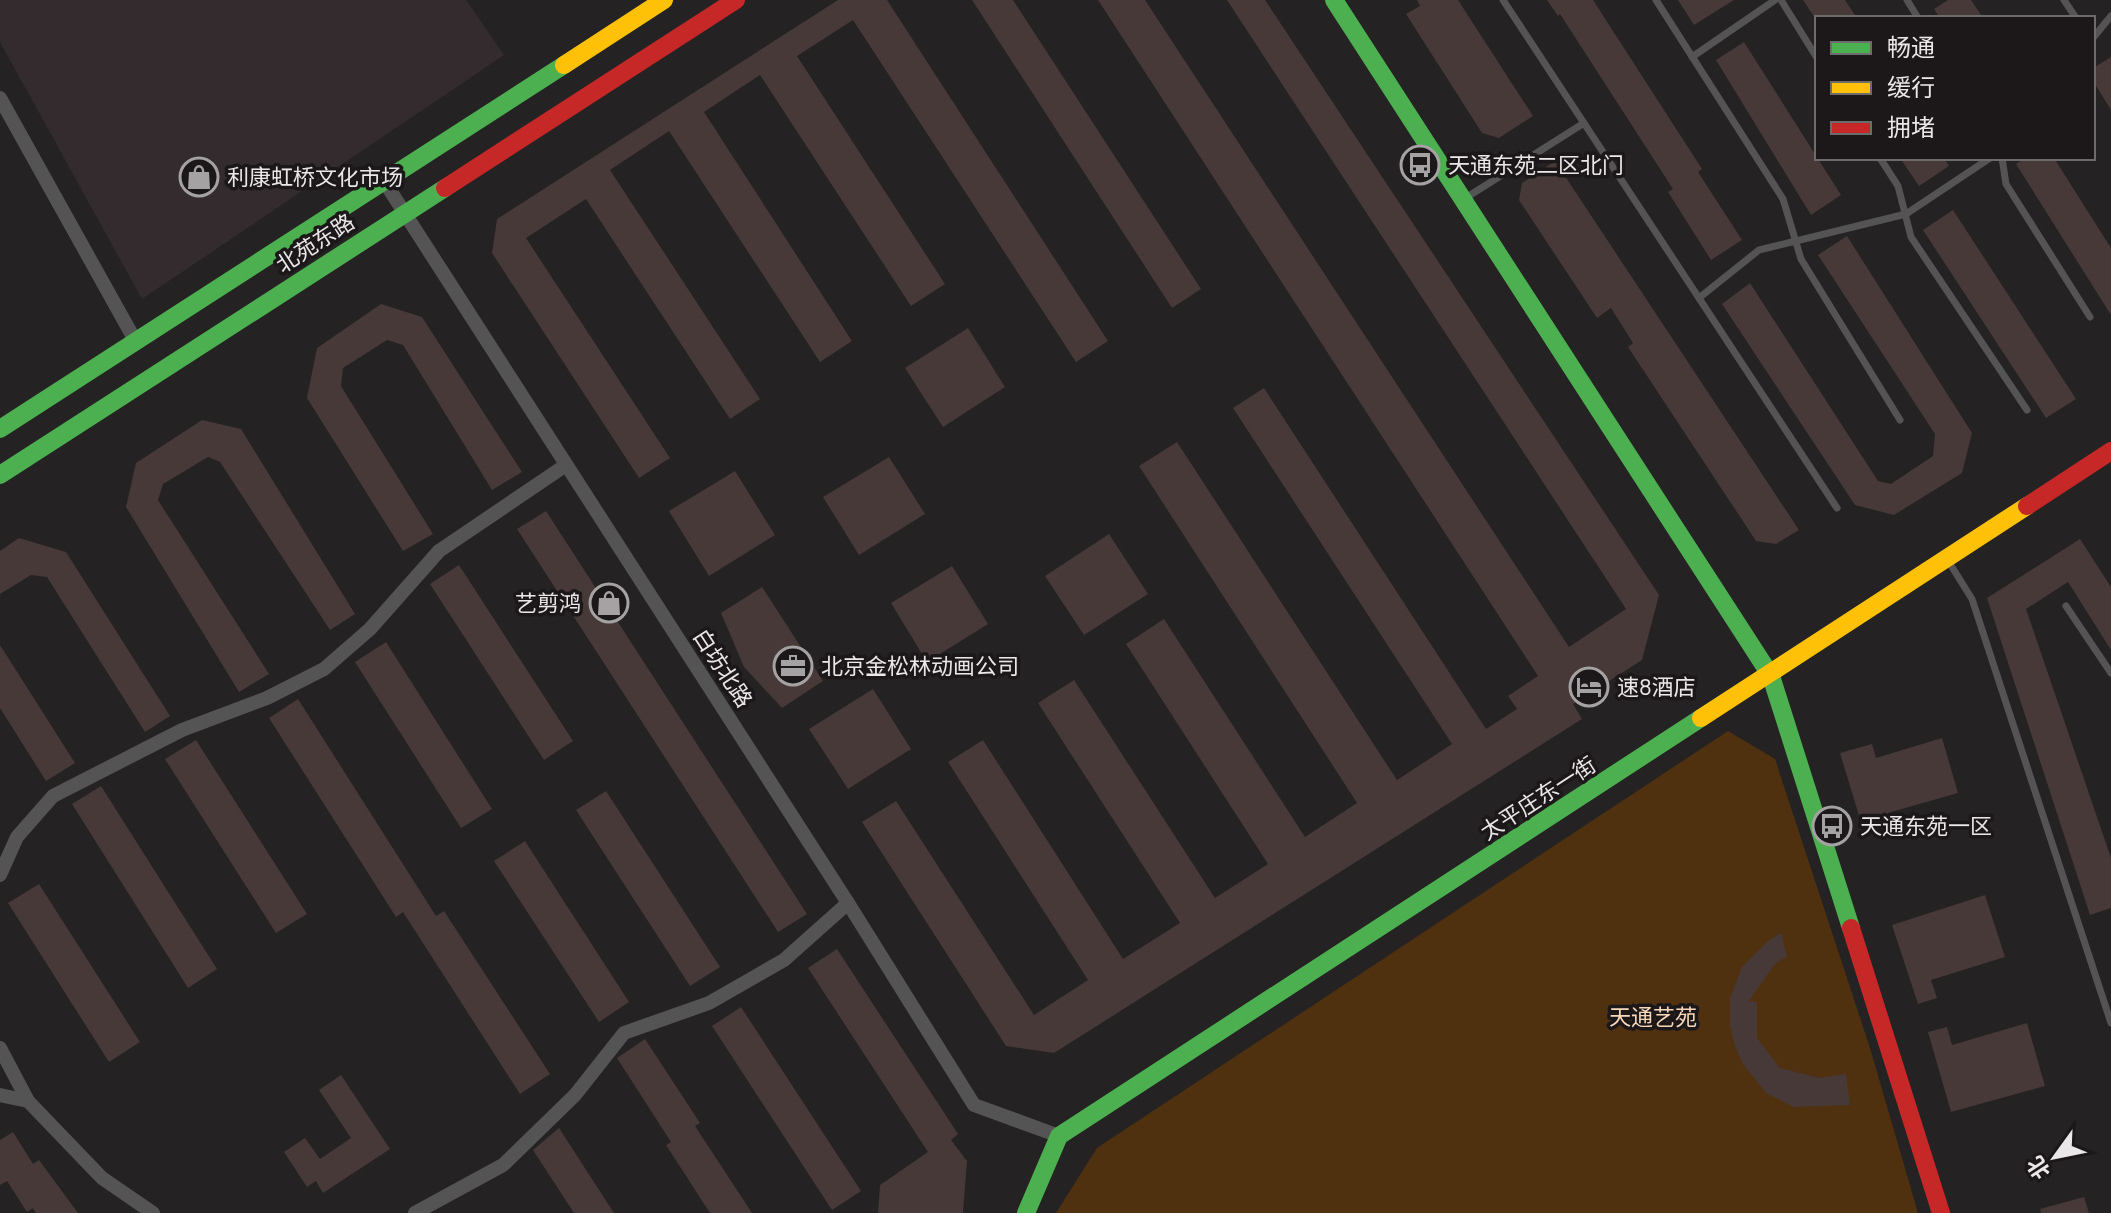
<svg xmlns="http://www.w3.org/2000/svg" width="2111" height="1213" font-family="Manrope,'Noto Sans SC',sans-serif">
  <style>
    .built { fill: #342b2e }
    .green { fill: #4f3110 }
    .building { fill: #463938 }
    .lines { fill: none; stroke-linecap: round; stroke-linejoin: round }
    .lane { stroke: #555454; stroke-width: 7 }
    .street { stroke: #555454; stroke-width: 14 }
    .fast { stroke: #4caf50; stroke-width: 18 }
    .slow { stroke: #ffc107; stroke-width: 18 }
    .jam { stroke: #c62828; stroke-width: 18 }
    .labels { text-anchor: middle; stroke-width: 7; stroke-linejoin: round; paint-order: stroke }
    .poi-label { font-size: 22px; fill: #eae7e8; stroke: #1c1819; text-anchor: start }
    .street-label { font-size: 22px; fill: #eae7e8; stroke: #1c1819 }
    .park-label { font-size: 22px; fill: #f7d7ba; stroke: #1c1819 }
  </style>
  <rect width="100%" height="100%" fill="#242223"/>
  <path class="built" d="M0,0H466L504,55L142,299L0,42Z"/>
  <path class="green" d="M1728,731L1775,759L1870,1048L1918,1213H1056L1097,1148Z"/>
  <g class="building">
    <path d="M838,0H887L1108,341L1076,362L853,20L797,56L945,284L911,306L760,75L704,112L852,341L820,362L669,131L610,170L760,399L730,419L586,199L526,238L670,458L639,478L492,253L497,219Z"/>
    <path d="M972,0H1013L1201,289L1172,308Z"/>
    <path d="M1098,0H1145L1569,647L1626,609L1227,0H1265L1659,595L1642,660L1573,704L1582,719L1054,1053L1006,1046L862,822L896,801L1034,1015L1088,980L948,762L983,740L1123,959L1180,923L1038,703L1074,680L1215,898L1268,864L1126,644L1164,619L1305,837L1357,803L1139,466L1177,442L1397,780L1452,744L1233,408L1264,388L1486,729L1517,709L1508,696L1538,676Z"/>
    <path d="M1417,0H1458L1533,116L1499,138L1482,133L1406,14L1420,6Z"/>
    <path d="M1547,0H1593L1702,169L1698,172L1742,240L1711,260L1668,192L1673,189L1560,14L1558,16Z"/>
    <path d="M1678,0H1734L1694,25Z"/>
    <path d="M1803,0H1845L1857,18H1815Z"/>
    <path d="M1948,0H1971L1983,18H1940L1934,9Z"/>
    <path d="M1744,42L1841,195L1811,215L1716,60Z"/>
    <path d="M2111,57V110L2093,81V68Z"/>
    <path d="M1900,158H1944L1949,166L1919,186Z"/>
    <path d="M2025,158H2054L2111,248V315L2016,164Z"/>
    <path d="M1555,161L1799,530L1776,544L1756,541L1628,347L1633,343L1611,308L1597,318L1519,200L1522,183Z"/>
    <path d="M1953,210L2076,399L2046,418L1923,230Z"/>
    <path d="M1847,236L1972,433L1962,473L1894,515L1855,505L1722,304L1750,283L1878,481L1891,484L1933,456L1935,434L1818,255Z"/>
    <path d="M381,304L422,317L522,472L492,490L403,345L387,340L343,368L341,386L433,534L403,551L307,398L317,348Z"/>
    <path d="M968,328L1005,387L943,427L905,368Z"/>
    <path d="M202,420L241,429L355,614L330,630L220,462L208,457L163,484L158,500L269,674L239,692L126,507L136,463Z"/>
    <path d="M889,457L925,514L859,555L823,497Z"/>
    <path d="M735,471L775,535L709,576L669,511Z"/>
    <path d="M546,511L807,914L778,932L517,529Z"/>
    <path d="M1109,534L1148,594L1084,635L1045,576Z"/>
    <path d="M19,538L66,552L170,716L145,732L47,577L31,575L0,594V551Z"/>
    <path d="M2080,539L2111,587V650L2068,582L2026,609L2111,858V908L2090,915L1987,598Z"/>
    <path d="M459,565L573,741L544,760L430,584Z"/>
    <path d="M952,566L988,624L927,662L891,603Z"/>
    <path d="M762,587L823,681L782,708L744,667L721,613Z"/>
    <path d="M386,642L492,809L461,828L355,662Z"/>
    <path d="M0,645L75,763L46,781L0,708Z"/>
    <path d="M873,689L911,749L848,789L809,729Z"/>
    <path d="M298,699L436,916L444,911L550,1074L520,1094L403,912L396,917L269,718Z"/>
    <path d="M1942,738L1958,793L1891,812L1893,820L1863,829L1840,753L1872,744L1876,758Z"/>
    <path d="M196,740L307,914L276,933L165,759Z"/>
    <path d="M101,786L217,969L188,988L72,804Z"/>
    <path d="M606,791L720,967L690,986L576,810Z"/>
    <path d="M525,841L629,1002L599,1022L494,861Z"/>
    <path d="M39,884L140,1042L109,1062L8,903Z"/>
    <path d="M1985,895L2005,957L1931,980L1937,998L1918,1004L1892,925Z"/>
    <path d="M1781,933L1787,956L1774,965L1749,1001L1757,1002V1038L1780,1068L1819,1078L1846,1074L1850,1105L1794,1107L1766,1093L1743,1064L1735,1046L1730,1026V998L1742,967L1768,941Z"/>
    <path d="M837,949L958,1134L951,1140L967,1161L963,1213H878L880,1185L928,1152L808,968Z"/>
    <path d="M741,1007L861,1191L832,1210L712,1026Z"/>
    <path d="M2027,1023L2045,1086L1951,1112L1928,1032L1947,1027L1952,1045Z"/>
    <path d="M645,1039L700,1123L695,1126L752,1213H710L666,1145L671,1142L617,1058Z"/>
    <path d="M341,1075L390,1149L323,1193L316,1181L307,1187L284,1152L305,1138L320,1159L351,1138L319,1090Z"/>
    <path d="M559,1128L614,1213H574L533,1150Z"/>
    <path d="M13,1132L33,1164L39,1160L78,1213H36L33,1208L27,1212L7,1181L0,1185V1140Z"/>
    <path d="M2084,1197L2089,1213H2041L2040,1209Z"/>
  </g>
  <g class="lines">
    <g class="lane">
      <path d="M1503,0L1837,508"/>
      <path d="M1656,0L1783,199L1801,259L1900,420"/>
      <path d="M1781,0L1817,58"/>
      <path d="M1907,0L1918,18"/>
      <path d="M2064,0L2076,18"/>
      <path d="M2093,38L2111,16"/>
      <path d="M1692,57L1775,0"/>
      <path d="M1880,158L1898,186L1911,237L2027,410"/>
      <path d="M2002,158L2006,184L2090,317"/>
      <path d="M1464,199L1584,123"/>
      <path d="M1699,298L1759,250L1906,214L1990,158"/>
      <path d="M1947,559L1972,599L2111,1023"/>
      <path d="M2066,606L2111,673"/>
    </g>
    <g class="street">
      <path d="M0,98L136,342"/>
      <path d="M384,181L848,903L974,1105L1059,1136"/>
      <path d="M0,875L17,837L53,796L182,730L267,698L324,669L370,629L439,551L566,465"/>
      <path d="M0,1048L28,1101L102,1178L153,1213"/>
      <path d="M0,1095L28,1101"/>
      <path d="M415,1213L503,1165L575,1095L624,1033L709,1003L784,960L848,903"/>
    </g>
    <g class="fast">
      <path d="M1334,0L1771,676L1851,928"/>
      <path d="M0,429L564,65"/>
      <path d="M0,475L445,188"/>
      <path d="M1026,1213L1059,1136L1701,718"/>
    </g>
    <g class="slow">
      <path d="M564,65L664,0"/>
      <path d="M1701,718L2027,506"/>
    </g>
    <g class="jam">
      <path d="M445,188L736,0"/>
      <path d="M2027,506L2111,451"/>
      <path d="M1851,928L1941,1213"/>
    </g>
  </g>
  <defs>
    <symbol id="bus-ring" viewBox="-11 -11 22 22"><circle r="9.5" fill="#1c1819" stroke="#a5a2a3" stroke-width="1.5"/><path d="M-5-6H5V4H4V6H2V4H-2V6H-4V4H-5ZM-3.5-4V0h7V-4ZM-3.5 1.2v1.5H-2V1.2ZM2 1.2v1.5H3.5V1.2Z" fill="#a5a2a3"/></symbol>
    <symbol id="shop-ring" viewBox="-11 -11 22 22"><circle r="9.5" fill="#1c1819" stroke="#a5a2a3" stroke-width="1.5"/><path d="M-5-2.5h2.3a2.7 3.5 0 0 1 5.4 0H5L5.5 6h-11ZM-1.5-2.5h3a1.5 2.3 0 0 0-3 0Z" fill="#a5a2a3"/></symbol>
    <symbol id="office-ring" viewBox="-11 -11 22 22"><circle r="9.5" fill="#1c1819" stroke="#a5a2a3" stroke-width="1.5"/><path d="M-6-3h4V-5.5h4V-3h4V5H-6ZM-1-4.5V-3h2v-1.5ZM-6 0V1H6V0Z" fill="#a5a2a3"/></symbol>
    <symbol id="hotel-ring" viewBox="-11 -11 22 22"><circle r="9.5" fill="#1c1819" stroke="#a5a2a3" stroke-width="1.5"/><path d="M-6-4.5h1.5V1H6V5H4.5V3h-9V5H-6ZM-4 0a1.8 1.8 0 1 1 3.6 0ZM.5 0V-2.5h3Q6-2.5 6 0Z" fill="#a5a2a3"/></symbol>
  </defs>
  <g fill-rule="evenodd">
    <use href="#bus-ring" x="1398" y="143" width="44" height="44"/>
    <use href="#shop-ring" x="177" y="155" width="44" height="44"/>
    <use href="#shop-ring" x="587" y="581" width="44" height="44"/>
    <use href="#office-ring" x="771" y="644" width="44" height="44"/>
    <use href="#hotel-ring" x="1567" y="665" width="44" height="44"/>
    <use href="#bus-ring" x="1810" y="804" width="44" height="44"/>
  </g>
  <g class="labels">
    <g class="poi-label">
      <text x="1448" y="173">天通东苑二区北门</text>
      <text x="227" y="185">利康虹桥文化市场</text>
      <text x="581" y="611" text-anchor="end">艺剪鸿</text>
      <text x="821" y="674">北京金松林动画公司</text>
      <text x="1617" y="695">速8酒店</text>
      <text x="1860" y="834">天通东苑一区</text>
    </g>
    <g class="street-label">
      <text transform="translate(315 243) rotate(-33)" y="8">北苑东路</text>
      <text transform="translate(723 668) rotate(57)" y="8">白坊北路</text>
      <text transform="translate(1538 798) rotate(-33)" y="8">太平庄东一街</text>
    </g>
    <g class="park-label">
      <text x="1653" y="1025">天通艺苑</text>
    </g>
  </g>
  <rect x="1815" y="16" width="280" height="144" fill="#1c1819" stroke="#6e6b6c" stroke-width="2"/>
  <rect x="1831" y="42" width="40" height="12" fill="#4caf50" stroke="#6e6b6c" stroke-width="2"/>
  <text x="1887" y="56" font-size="24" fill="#eae7e8">畅通</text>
  <rect x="1831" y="82" width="40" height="12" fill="#ffc107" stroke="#6e6b6c" stroke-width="2"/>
  <text x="1887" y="96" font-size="24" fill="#eae7e8">缓行</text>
  <rect x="1831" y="122" width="40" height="12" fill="#c62828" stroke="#6e6b6c" stroke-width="2"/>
  <text x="1887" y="136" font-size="24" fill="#eae7e8">拥堵</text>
  <g transform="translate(2055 1157) rotate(237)" stroke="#1c1819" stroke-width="6" paint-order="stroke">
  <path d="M0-6L14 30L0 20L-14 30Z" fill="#eae7e8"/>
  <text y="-12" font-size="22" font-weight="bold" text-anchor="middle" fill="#eae7e8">北</text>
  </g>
</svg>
